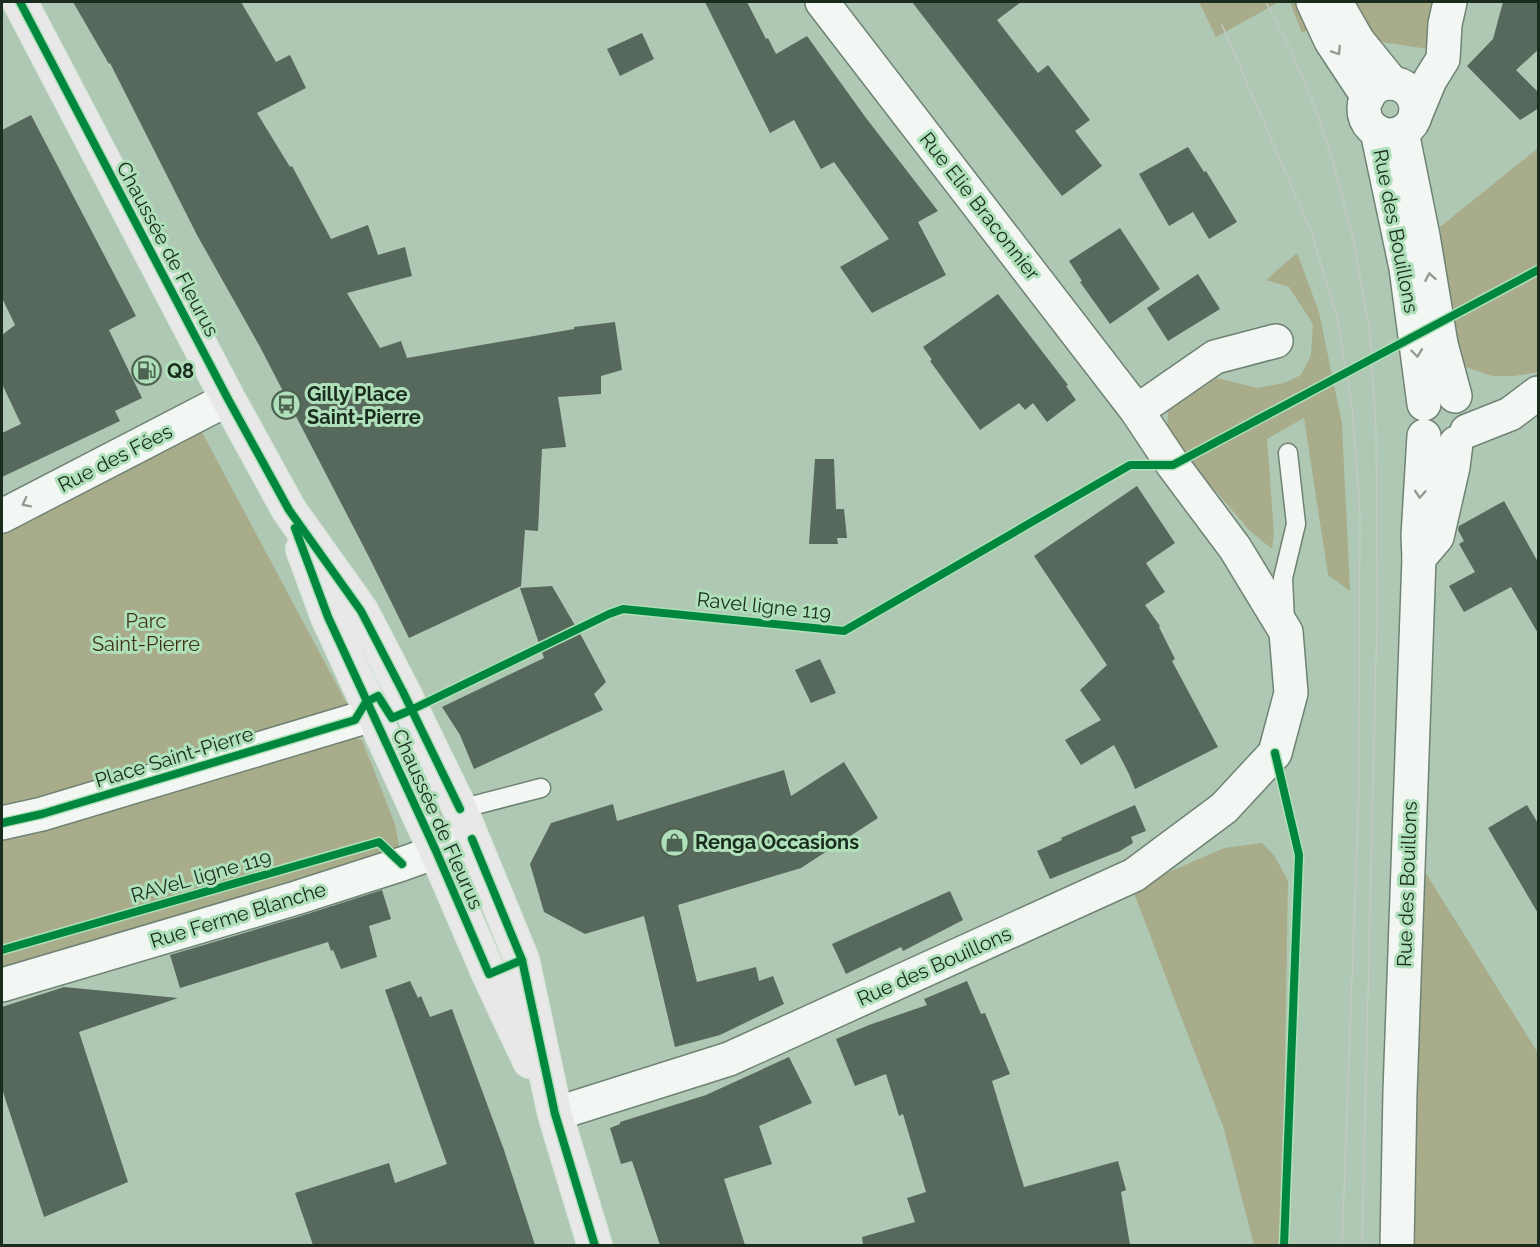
<svg xmlns="http://www.w3.org/2000/svg" width="1540" height="1247" font-family="Raleway,sans-serif">
  <style>
    .green { fill: #a9ac8a }
    .building { fill: #57695c }
    .lines { fill: none; stroke-linecap: round; stroke-linejoin: round }
    .lane-casing { stroke: #6f8374; stroke-width: 21 }
    .street-casing { stroke: #6f8374; stroke-width: 36 }
    .primary-casing { stroke: #dbe6dd; stroke-width: 36 }
    .lane { stroke: #f3f7f4; stroke-width: 18 }
    .street { stroke: #f3f7f4; stroke-width: 33 }
    .primary { stroke: #e9e8e9; stroke-width: 33 }
    .tram { stroke: #c2c9c3; stroke-width: 1.5 }
    .cycleway-casing { stroke: #b0e0ba; stroke-width: 11 }
    .cycleway { stroke: #00873e; stroke-width: 8 }
    .oneway { stroke: #919c94 }
    .labels { text-anchor: middle; stroke-width: 6; stroke-linejoin: round; paint-order: stroke }
    .street-label { font-size: 20px; fill: #192c1e; stroke: #b0e0ba }
    .poi-label { font-size: 20px; font-weight: bold; fill: #192c1e; stroke: #b0e0ba; text-anchor: start }
    .park-label { font-size: 20px; fill: #403412; stroke: #b0e0ba }
  </style>
  <rect width="100%" height="100%" fill="#aec8b3"/>
  <g class="green">
    <path d="M1199,2H1279L1216,37Z"/>
    <path d="M1290,2H1302L1315,26L1302,33Z"/>
    <path d="M1343,2H1435L1428,49L1375,41Z"/>
    <path d="M1538,148V372L1515,376H1492L1454,363L1440,227Z"/>
    <path d="M1297,253L1319,312L1342,424L1350,591L1328,575L1304,418L1267,439L1274,534L1272,549L1249,530L1167,434L1168,411L1217,378L1257,388L1284,383L1301,375L1311,355L1313,324L1289,287L1266,280Z"/>
    <path d="M196,421L348,706L320,730L362,740L395,824L402,864L2,976V519Z"/>
    <path d="M1262,843L1274,855L1288,881L1282,1245H1254L1224,1129L1132,888L1224,848Z"/>
    <path d="M1422,867L1538,1053V1245L1411,1246Z"/>
  </g>
  <g class="building">
    <path d="M73,2H241L276,62L290,55L306,88L257,113L290,167L292,166L331,239L368,225L378,255L405,247L412,276L347,293L380,348L401,341L407,358L574,329V327L615,322L622,370L601,376V394L558,397L566,447L542,449L538,531L525,530L521,586L409,638L369,557L259,345L197,235L110,63L109,64Z"/>
    <path d="M705,2H747L766,39L768,38L776,54L807,36L866,118L938,211L918,222L946,275L872,313L840,267L889,239L834,162L821,169L794,120L770,133Z"/>
    <path d="M912,2H1021L997,20L1038,73L1048,65L1090,120L1075,131L1102,166L1062,196Z"/>
    <path d="M1503,2H1539V49L1516,70L1539,93V108L1520,120L1467,66L1493,39Z"/>
    <path d="M642,33L654,59L620,76L607,49Z"/>
    <path d="M31,115L136,316L109,330L142,398L115,411L120,421L2,477V433L21,424L2,384V335L15,325L2,298V130Z"/>
    <path d="M1188,147L1204,172L1206,171L1237,222L1209,239L1193,212L1169,226L1139,174Z"/>
    <path d="M1120,228L1160,289L1110,324L1080,282L1082,281L1069,261Z"/>
    <path d="M1198,274L1220,309L1168,341L1147,308Z"/>
    <path d="M998,294L1068,385L1066,386L1076,400L1047,422L1033,403L1025,410L1019,403L980,430L930,361L932,360L923,347Z"/>
    <path d="M815,459H834L836,509H844L847,538H837L838,544H809Z"/>
    <path d="M1137,486L1175,543L1146,563L1165,592L1145,605L1160,626L1159,627L1175,659L1172,661L1218,747L1135,789L1129,774L1114,745L1081,765L1065,740L1101,720L1080,690L1107,665L1034,556Z"/>
    <path d="M1504,501L1539,564V635L1511,587L1464,612L1449,586L1475,572L1459,544L1464,541L1458,530L1459,526Z"/>
    <path d="M552,586L583,639L606,682L594,694L603,710L474,769L460,735L442,707L544,658L520,588Z"/>
    <path d="M820,659L836,693L811,703L795,670Z"/>
    <path d="M844,762L878,818L801,868L678,905L697,982L756,967L759,981L773,976L784,1004L720,1035L675,1047L644,916L585,934L544,912L530,864L551,823L613,804L617,821L784,770L791,796Z"/>
    <path d="M1135,805L1146,831L1131,837L1133,843L1120,851L1050,879L1037,851L1062,840L1061,838Z"/>
    <path d="M1527,805L1539,825V915L1488,828Z"/>
    <path d="M382,890L391,919L369,926L377,957L341,969L333,950L331,951L328,942L180,988L170,955L301,916Z"/>
    <path d="M950,891L963,920L903,951L901,947L846,974L832,944Z"/>
    <path d="M410,981L418,998L421,996L430,1017L452,1009L504,1150L535,1245H313L295,1193L389,1163L395,1183L447,1164L385,990Z"/>
    <path d="M967,981L981,1014L985,1013L1010,1074L992,1081L1024,1187L1118,1161L1126,1190L1121,1192L1130,1245H863L862,1237L915,1222L907,1198L926,1192L903,1114L899,1116L886,1074L855,1086L836,1039L869,1025L927,1005L924,999Z"/>
    <path d="M64,987L178,998L79,1032L128,1182L44,1217L2,1089V1007Z"/>
    <path d="M789,1057L812,1103L759,1126L772,1164L724,1179L745,1245H660L632,1161L621,1164L610,1128L620,1124V1122L706,1095Z"/>
  </g>
  <g class="lines">
    <defs>
      <g id="lane">
        <path d="M1285,621L1283,578L1296,524L1288,453"/>
        <path d="M460,809L541,788"/>
      </g>
      <g id="street">
        <path d="M1313,2L1331,41L1368,97"/>
        <path d="M1338,6L1358,41L1392,83"/>
        <circle cx="1390" cy="109" r="26"/>
        <path d="M1415,116L1430,80L1443,59L1445,24L1450,2"/>
        <path d="M1377,131L1406,268L1424,404"/>
        <path d="M1402,132L1423,236L1441,344L1455,396"/>
        <path d="M1137,411L1215,357L1276,341"/>
        <path d="M1467,431L1510,414L1538,393"/>
        <path d="M1424,436L1418,536L1419,558L1437,537L1453,467L1456,443"/>
        <path d="M2,516L228,399"/>
        <path d="M2,823L42,814L372,715"/>
        <path d="M2,985L296,898L402,864L472,839"/>
        <path d="M555,1114L729,1059L1134,875L1224,808L1275,753L1291,693L1286,632L1235,548L1173,465L1137,411L822,2"/>
        <path d="M1397,1246L1400,1092L1419,558"/>
      </g>
      <g id="primary">
        <path d="M20,2L228,399L289,510L361,611L403,692L460,809L522,960L555,1114L595,1246"/>
        <path d="M303,549L328,617L436,851L489,974L530,1061"/>
      </g>
    </defs>
    <use href="#lane" class="lane-casing"/>
    <use href="#street" class="street-casing"/>
    <use href="#primary" class="primary-casing"/>
    <use href="#lane" class="lane"/>
    <use href="#street" class="street"/>
    <use href="#primary" class="primary"/>
    <g class="tram">
      <path d="M1266,2L1291,51L1313,102L1334,165L1354,243L1370,334L1376,430L1377,617L1362,1246"/>
      <path d="M1222,25L1312,234L1337,317L1352,407L1360,511L1359,789L1342,1246"/>
    </g>
    <defs>
      <g id="cycleway">
        <path d="M20,2L228,399L289,510L361,611L403,692L460,809"/>
        <path d="M295,528L328,617L436,851L489,974L522,960"/>
        <path d="M1275,753L1299,855L1284,1246"/>
        <path d="M2,823L42,814L355,720L366,702L378,696L392,718L411,710L609,614L623,609L844,631L1130,465H1173L1538,270"/>
        <path d="M472,839L522,960L555,1114L595,1246"/>
        <path d="M2,950L379,842L402,864"/>
      </g>
    </defs>
    <use href="#cycleway" class="cycleway-casing"/>
    <use href="#cycleway" class="cycleway"/>
  </g>
  <defs><path id="oneway-chevron" d="M-2-3.5L2.5 0L-2 3.5" fill="none" stroke-width="1.6" stroke-linecap="round" stroke-linejoin="round" transform="scale(1.5)"/></defs>
  <g class="oneway">
    <use href="#oneway-chevron" transform="translate(1337 51) rotate(57)"/>
    <use href="#oneway-chevron" transform="translate(1430 277) rotate(-100)"/>
    <use href="#oneway-chevron" transform="translate(1417 353) rotate(83)"/>
    <use href="#oneway-chevron" transform="translate(1420 494) rotate(94)"/>
    <use href="#oneway-chevron" transform="translate(26 503) rotate(153)"/>
  </g>
  <defs>
    <symbol id="fuel-ring" viewBox="-11 -11 22 22"><circle r="9.5" fill="#b0e0ba" stroke="#4d6352" stroke-width="1.5"/><path d="M-5.5-6h7V0h2V4h1.3V-2.5L3-4.5l.8-.8L6-3V5H2.5V1h-1V6h-7ZM-4.2-4.7v3.2H.2V-4.7Z" fill="#4d6352"/></symbol>
    <symbol id="bus-ring" viewBox="-11 -11 22 22"><circle r="9.5" fill="#b0e0ba" stroke="#4d6352" stroke-width="1.5"/><path d="M-5-6H5V4H4V6H2V4H-2V6H-4V4H-5ZM-3.5-4V0h7V-4ZM-3.5 1.2v1.5H-2V1.2ZM2 1.2v1.5H3.5V1.2Z" fill="#4d6352"/></symbol>
    <symbol id="shop-ring" viewBox="-11 -11 22 22"><circle r="9.5" fill="#b0e0ba" stroke="#4d6352" stroke-width="1.5"/><path d="M-5-2.5h2.3a2.7 3.5 0 0 1 5.4 0H5L5.5 6h-11ZM-1.5-2.5h3a1.5 2.3 0 0 0-3 0Z" fill="#4d6352"/></symbol>
  </defs>
  <g fill-rule="evenodd">
    <use href="#fuel-ring" x="130" y="354" width="33" height="33"/>
    <use href="#bus-ring" x="270" y="388" width="33" height="33"/>
    <use href="#shop-ring" x="658" y="826" width="33" height="33"/>
  </g>
  <g class="labels">
    <g class="street-label">
      <text transform="translate(980 206) rotate(52)" y="7">Rue Elie Braconnier</text>
      <text transform="translate(1396 231) rotate(79)" y="7">Rue des Bouillons</text>
      <text transform="translate(168 249) rotate(62)" y="7">Chaussée de Fleurus</text>
      <text transform="translate(115 458) rotate(-27)" y="7">Rue des Fées</text>
      <text transform="translate(764 606) rotate(6)" y="7">Ravel ligne 119</text>
      <text transform="translate(174 757) rotate(-17)" y="7">Place Saint-Pierre</text>
      <text transform="translate(438 819) rotate(66)" y="7">Chaussée de Fleurus</text>
      <text transform="translate(201 876) rotate(-16)" y="7">RAVeL ligne 119</text>
      <text transform="translate(1407 884) rotate(-88)" y="7">Rue des Bouillons</text>
      <text transform="translate(238 915) rotate(-17)" y="7">Rue Ferme Blanche</text>
      <text transform="translate(934 966) rotate(-24)" y="7">Rue des Bouillons</text>
    </g>
    <g class="poi-label">
      <text x="167" y="378">Q8</text>
      <text x="307" y="401">Gilly Place<tspan x="307" dy="23">Saint-Pierre</tspan></text>
      <text x="695" y="849">Renga Occasions</text>
    </g>
    <g class="park-label">
      <text x="146" y="628">Parc<tspan x="146" dy="23">Saint-Pierre</tspan></text>
    </g>
  </g>
  <rect width="1540" height="1247" fill="none" stroke="#192c1e" stroke-width="6"/>
</svg>
